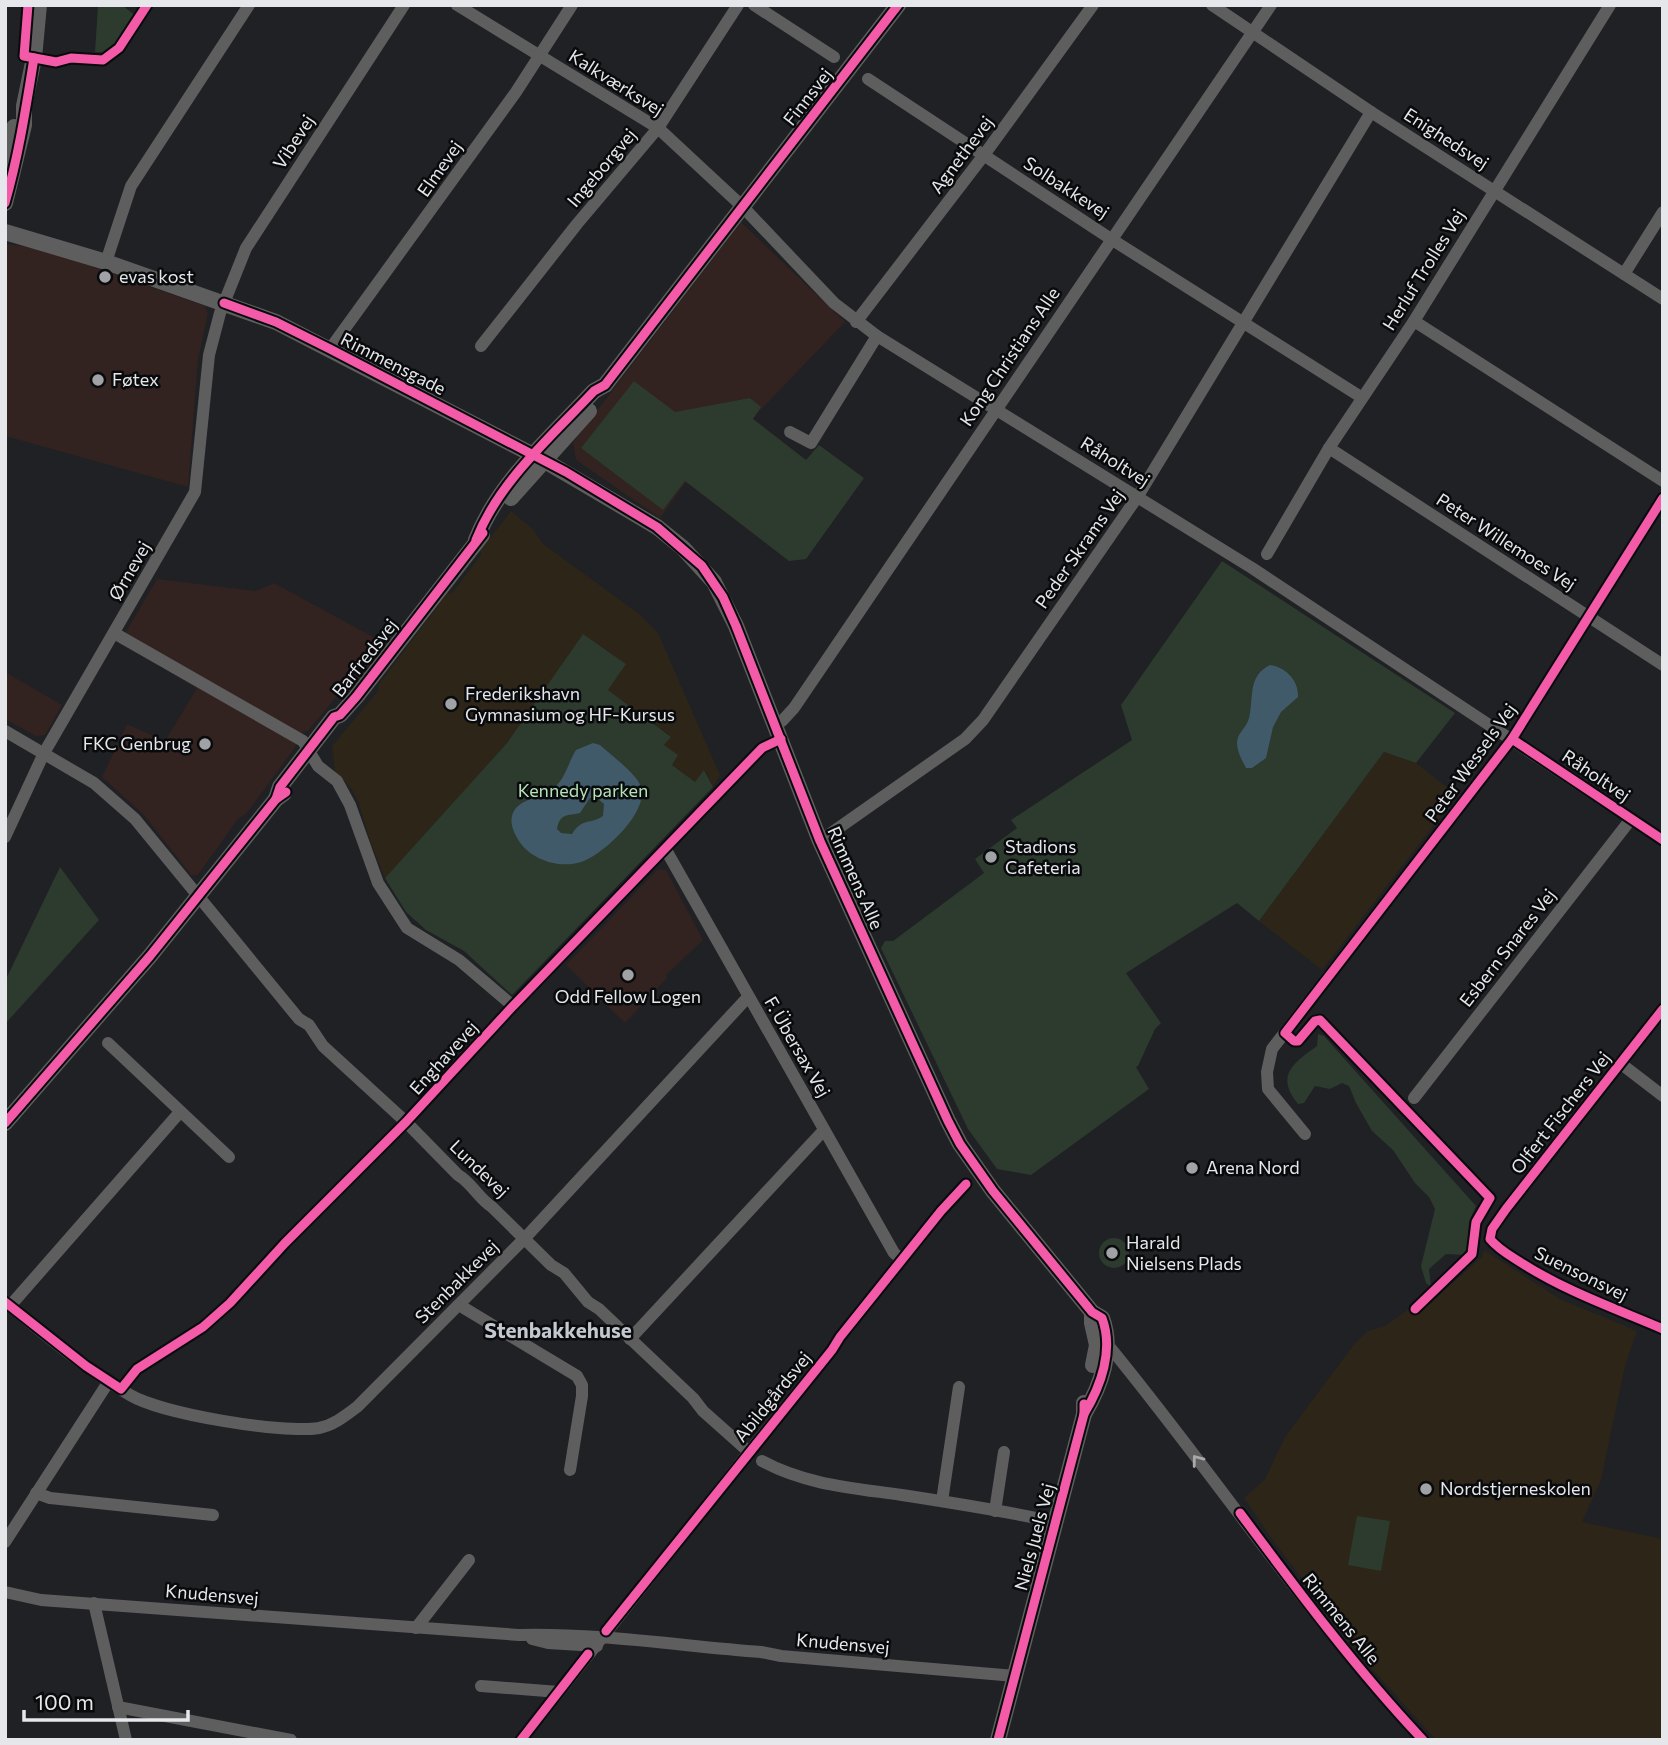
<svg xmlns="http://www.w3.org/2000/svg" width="1668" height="1745" font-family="Commissioner,sans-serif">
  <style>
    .commercial { fill: #322220 }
    .education { fill: #2d2518 }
    .green { fill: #2d3a2e }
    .water { fill: #405a69; fill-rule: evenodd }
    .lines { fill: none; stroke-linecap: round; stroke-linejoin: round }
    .minor { stroke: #5f5e5e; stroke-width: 12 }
    .tertiary { stroke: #5f5e5e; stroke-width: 16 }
    .cycleway-casing { stroke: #090a0c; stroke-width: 13 }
    .cycleway { stroke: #f35aa7; stroke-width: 9 }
    .oneway { stroke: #a9a9ac }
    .poi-dot { fill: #a0a2a5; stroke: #090a0c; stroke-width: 2.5 }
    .labels { text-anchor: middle; stroke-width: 5; stroke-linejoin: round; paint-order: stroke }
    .street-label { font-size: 18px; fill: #e5e7eb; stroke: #090a0c }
    .poi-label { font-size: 18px; fill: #e5e7eb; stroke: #090a0c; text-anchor: start }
    .park-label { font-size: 18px; fill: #b7e2b8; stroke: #090a0c }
    .quarter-label { font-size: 21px; font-weight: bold; fill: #c3c8d0; stroke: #090a0c }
  </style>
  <rect width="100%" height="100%" fill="#1f2124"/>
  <g class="commercial">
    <path d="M741,222L845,322L753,418L806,460L819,445L864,478L806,559L789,561L686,482L660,518L576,460L573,442Z"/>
    <path d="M5,244L39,248L205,306L208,313L198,360L188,487L5,436Z"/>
    <path d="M157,579L256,591L274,583L379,640L328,707L308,731L303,732L294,749L246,814L238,819L198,875H191L144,815L102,777L127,724L165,741L197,688L120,642Z"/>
    <path d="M5,672L62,705L45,735L36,736L5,719Z"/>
    <path d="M658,869L666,870L703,940L666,975L667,978L625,1023L566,965Z"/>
  </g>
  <g class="education">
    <path d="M511,511L534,530L542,543L639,614L658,633L720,775L713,787L705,770L695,783L672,765L664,745L670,736L608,690L615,656L583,634L507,743L385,878L370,841L359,803L351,788L335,772L332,746L379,690V684L447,594L452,593L481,555V550Z"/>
    <path d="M1384,752L1416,763L1457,795L1322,970L1259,921Z"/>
    <path d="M1484,1250L1560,1299L1637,1331L1625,1366L1601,1480L1582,1522L1663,1539V1740H1436L1363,1659L1272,1539L1244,1498L1265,1479L1285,1437L1355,1343L1368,1331L1385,1326L1414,1305L1420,1312L1482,1257Z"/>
  </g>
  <g class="green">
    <path d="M98,5H122L137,17L112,53L95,52Z"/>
    <path d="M634,381L675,412L750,398L761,407L753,419L806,460L819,445L864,478L806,559L789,561L685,481L663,510L581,448Z"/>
    <path d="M1222,561L1455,713L1416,763L1384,752L1259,921L1237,903L1126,973L1161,1023L1155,1029L1138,1066L1136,1067L1149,1089L1031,1175L997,1169L968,1129L881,948L885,941H893L984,873L975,859L1017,828L1011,820L1132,740L1121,705Z"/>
    <path d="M583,634L626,664L608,690L671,737L664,745L678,755L672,765L695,782L704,770L713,787L512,995L464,951L426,930L406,912L385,878L507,743Z"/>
    <path d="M60,867L99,920L5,1024V981Z"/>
    <path d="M1318,1034L1324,1036L1476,1206L1469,1222L1467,1249L1463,1255L1446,1254L1429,1269L1431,1287L1426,1283L1421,1266L1435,1209L1429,1197L1415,1183L1393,1150L1372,1131L1356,1103L1349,1086L1342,1083L1330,1089L1315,1086L1304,1103L1298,1104C1275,1076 1293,1063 1317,1046Z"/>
    <circle cx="1114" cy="1253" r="15"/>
    <path d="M1357,1516L1390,1521L1381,1571L1348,1565Z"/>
  </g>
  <g class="water">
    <path d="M1270,665C1286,667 1299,681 1298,697L1281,712L1273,727L1266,758L1252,768H1246C1242,760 1237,752 1237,742C1238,732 1247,727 1249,718C1254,699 1247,676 1270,665Z"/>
    <path d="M593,743L600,745C611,755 637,774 641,787C649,812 603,855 581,862C560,869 531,860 519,841C514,833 510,825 512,816C517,797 543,799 555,787C566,777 568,763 576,750ZM590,798H597L604,804L603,816C590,825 583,817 572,834L561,833L557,829C560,813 567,816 580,813Z"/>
  </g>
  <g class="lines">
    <g class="minor">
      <path d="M457,5L658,128L743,207L834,303L877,336L1252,568L1663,840"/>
      <path d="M754,5L834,57"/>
      <path d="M1212,5L1371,112L1663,299"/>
      <path d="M868,79L1111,239L1361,397"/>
      <path d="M106,262L131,186L249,5"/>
      <path d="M1624,274L1663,212"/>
      <path d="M1414,321L1663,481"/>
      <path d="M856,322L984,155L1093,5"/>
      <path d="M481,346L577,224L658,128L738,5"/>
      <path d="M330,349L516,92L572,5"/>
      <path d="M790,432L811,443L877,336"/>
      <path d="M1329,448L1663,665"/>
      <path d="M1267,554L1329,448L1414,321L1610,5"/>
      <path d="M114,633L303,741L318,766L337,781L350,805L378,883L407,928L459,960L513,1006"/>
      <path d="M775,724L782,721L794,708L1271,5"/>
      <path d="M5,731L94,783L135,819L299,1019L309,1025L323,1046L406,1122L458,1175C472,1183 478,1198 492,1207L551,1265L564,1273L588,1302L599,1309L693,1398L703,1411L749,1452"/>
      <path d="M5,837L44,753L195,492L209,355L220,313L246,248L404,5"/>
      <path d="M820,841L965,739L983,720L1138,496L1371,112"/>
      <path d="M666,850L894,1253L901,1259"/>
      <path d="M1663,1009L1506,1209L1492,1229L1490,1239C1498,1249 1509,1255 1520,1262C1565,1291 1614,1308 1663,1329"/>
      <path d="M108,1043L229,1157"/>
      <path d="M1620,1063L1663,1096"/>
      <path d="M1414,1098L1631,819"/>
      <path d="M1305,1134L1268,1089L1267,1072L1272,1049L1512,739L1663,498"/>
      <path d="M5,1302C45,1335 86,1369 130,1395C162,1414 283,1434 319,1428C334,1425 345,1416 357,1407L525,1238L748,997"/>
      <path d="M459,1305L577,1376L582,1385V1396L570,1470"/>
      <path d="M10,1306L180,1112"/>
      <path d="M630,1339L824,1130"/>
      <path d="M1108,1345C1215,1475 1308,1617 1423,1740"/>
      <path d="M121,1389L137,1369L203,1327L230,1303L285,1243L406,1122L513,1006L762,748L781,739"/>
      <path d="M762,1461C806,1485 854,1488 902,1495C954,1503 1005,1511 1056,1522"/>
      <path d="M36,1493L50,1498L213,1515"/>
      <path d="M942,1501L959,1387"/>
      <path d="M995,1511L1004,1452"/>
      <path d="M5,1542L109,1381"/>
      <path d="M5,1592L41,1600L519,1635C600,1633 681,1646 761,1652L781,1656L1015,1676"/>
      <path d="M94,1603L126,1740"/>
      <path d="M416,1628L469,1560"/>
      <path d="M532,1639L548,1643L597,1646"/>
      <path d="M481,1686L559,1692"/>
      <path d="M118,1707L291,1740"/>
      <path d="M521,1740L749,1452L832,1350L840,1337L941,1211L966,1184"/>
    </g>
    <g class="tertiary">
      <path d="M5,156L14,127"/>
      <path d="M5,203L24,125V106L34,58L39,5"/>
      <path d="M5,232L106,262L276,322L545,461L657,527L683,548L714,582L736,626L820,841L948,1121L960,1144L993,1191L1092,1312L1102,1318C1114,1350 1101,1386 1084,1414"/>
      <path d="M511,498L589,411"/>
      <path d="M476,540C499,481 552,436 594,391L605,385L898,5"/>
      <path d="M276,799L280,787L334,717L340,715L356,697L482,535"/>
      <path d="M5,1123L150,956L276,799L284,793"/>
      <path d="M1092,1312V1323L1097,1345L1093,1365"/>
      <path d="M998,1740L1084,1414V1403"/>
    </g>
    <defs>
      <g id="cycleway">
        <path d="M28,5L24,56L56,62L71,58L103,60L119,48L147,5"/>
        <path d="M5,203C19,154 26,107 34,58"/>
        <path d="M224,303L276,322L330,349L566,472L657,527L702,566L723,597L736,626L820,841L948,1121L960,1144L993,1191L1092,1312L1102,1318C1114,1350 1101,1386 1084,1414"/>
        <path d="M476,540C499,481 552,436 594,391L605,385L898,5"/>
        <path d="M1512,739L1663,840"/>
        <path d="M276,799L280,787L334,717L340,715L356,697L483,533"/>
        <path d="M1663,1009L1506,1209L1492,1229L1490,1239C1498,1249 1509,1255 1520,1262C1565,1291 1614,1308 1663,1329"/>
        <path d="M5,1123L150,956L276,799L286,792"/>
        <path d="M5,1302L86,1366L121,1389L137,1369L203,1327L230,1303L285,1243L406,1122L513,1006L762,748L781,739"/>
        <path d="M1415,1309L1472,1254L1476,1222L1490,1198L1320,1020L1315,1021L1298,1041H1294L1285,1033L1512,739L1663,498"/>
        <path d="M1240,1513C1298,1591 1356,1669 1423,1740"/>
        <path d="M606,1631L832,1350L840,1337L941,1211L966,1184"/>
        <path d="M521,1740L588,1654"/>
        <path d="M998,1740L1084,1414V1404"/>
      </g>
    </defs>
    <use href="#cycleway" class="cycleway-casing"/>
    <use href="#cycleway" class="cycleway"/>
  </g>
  <defs><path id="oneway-chevron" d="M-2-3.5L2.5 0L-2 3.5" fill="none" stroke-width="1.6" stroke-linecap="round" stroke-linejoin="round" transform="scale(1.75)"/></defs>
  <use class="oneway" href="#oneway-chevron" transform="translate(1197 1460) rotate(-127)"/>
  <g class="poi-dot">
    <circle cx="105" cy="277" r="7"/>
    <circle cx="98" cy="380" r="7"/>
    <circle cx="451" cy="704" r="7"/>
    <circle cx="205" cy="744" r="7"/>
    <circle cx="991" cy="857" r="7"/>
    <circle cx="628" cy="975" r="7"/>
    <circle cx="1192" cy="1168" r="7"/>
    <circle cx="1112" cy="1253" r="7"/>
    <circle cx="1426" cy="1489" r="7"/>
  </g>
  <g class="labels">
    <g class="street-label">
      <text transform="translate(616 83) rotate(32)" y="6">Kalkværksvej</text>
      <text transform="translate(808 97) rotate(-52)" y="6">Finnsvej</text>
      <text transform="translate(1446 139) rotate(33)" y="6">Enighedsvej</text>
      <text transform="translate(294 142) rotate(-57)" y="6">Vibevej</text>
      <text transform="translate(962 155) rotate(-53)" y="6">Agnethevej</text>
      <text transform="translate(602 168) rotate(-50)" y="6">Ingeborgvej</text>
      <text transform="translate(440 169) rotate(-55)" y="6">Elmevej</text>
      <text transform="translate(1066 188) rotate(33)" y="6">Solbakkevej</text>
      <text transform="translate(1424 270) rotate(-58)" y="6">Herluf Trolles Vej</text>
      <text transform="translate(1010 357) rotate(-56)" y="6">Kong Christians Alle</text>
      <text transform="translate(393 364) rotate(27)" y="6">Rimmensgade</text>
      <text transform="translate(1115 462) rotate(32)" y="6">Råholtvej</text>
      <text transform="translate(1506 542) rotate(33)" y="6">Peter Willemoes Vej</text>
      <text transform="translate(1080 549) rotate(-55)" y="6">Peder Skrams Vej</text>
      <text transform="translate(130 571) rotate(-60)" y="6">Ørnevej</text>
      <text transform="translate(365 658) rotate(-52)" y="6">Barfredsvej</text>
      <text transform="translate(1471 763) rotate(-54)" y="6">Peter Wessels Vej</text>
      <text transform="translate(1596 776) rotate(34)" y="6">Råholtvej</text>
      <text transform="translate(855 878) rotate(66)" y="6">Rimmens Alle</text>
      <text transform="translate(1508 948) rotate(-52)" y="6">Esbern Snares Vej</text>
      <text transform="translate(797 1047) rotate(60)" y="6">F. Übersax Vej</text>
      <text transform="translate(444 1058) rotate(-48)" y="6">Enghavevej</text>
      <text transform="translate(1561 1113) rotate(-52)" y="6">Olfert Fischers Vej</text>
      <text transform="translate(479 1169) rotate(44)" y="6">Lundevej</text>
      <text transform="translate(1581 1274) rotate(26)" y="6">Suensonsvej</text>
      <text transform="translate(457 1282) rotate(-45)" y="6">Stenbakkevej</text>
      <text transform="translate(773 1397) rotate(-51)" y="6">Abildgårdsvej</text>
      <text transform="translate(1035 1537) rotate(-75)" y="6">Niels Juels Vej</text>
      <text transform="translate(212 1595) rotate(5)" y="6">Knudensvej</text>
      <text transform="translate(1341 1619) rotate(51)" y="6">Rimmens Alle</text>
      <text transform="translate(843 1644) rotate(5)" y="6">Knudensvej</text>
    </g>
    <g class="poi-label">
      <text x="119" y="283">evas kost</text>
      <text x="112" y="386">Føtex</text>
      <text x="465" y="700">Frederikshavn<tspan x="465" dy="21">Gymnasium og HF-Kursus</tspan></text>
      <text x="191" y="750" text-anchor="end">FKC Genbrug</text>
      <text x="1005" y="853">Stadions<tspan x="1005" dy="21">Cafeteria</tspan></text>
      <text x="628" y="1003" text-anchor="middle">Odd Fellow Logen</text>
      <text x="1206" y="1174">Arena Nord</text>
      <text x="1126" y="1249">Harald<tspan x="1126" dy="21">Nielsens Plads</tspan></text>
      <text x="1440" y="1495">Nordstjerneskolen</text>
    </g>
    <g class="park-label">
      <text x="583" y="797">Kennedy parken</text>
    </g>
    <g class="quarter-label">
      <text x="558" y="1338">Stenbakkehuse</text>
    </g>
  </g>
  <rect width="1668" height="1745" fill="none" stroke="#e5e7eb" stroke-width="14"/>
  <path d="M24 1710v10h164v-10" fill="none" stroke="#e5e7eb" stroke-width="3.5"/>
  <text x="35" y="1710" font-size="21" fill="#e5e7eb" stroke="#090a0c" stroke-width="5" paint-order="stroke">100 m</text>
</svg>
